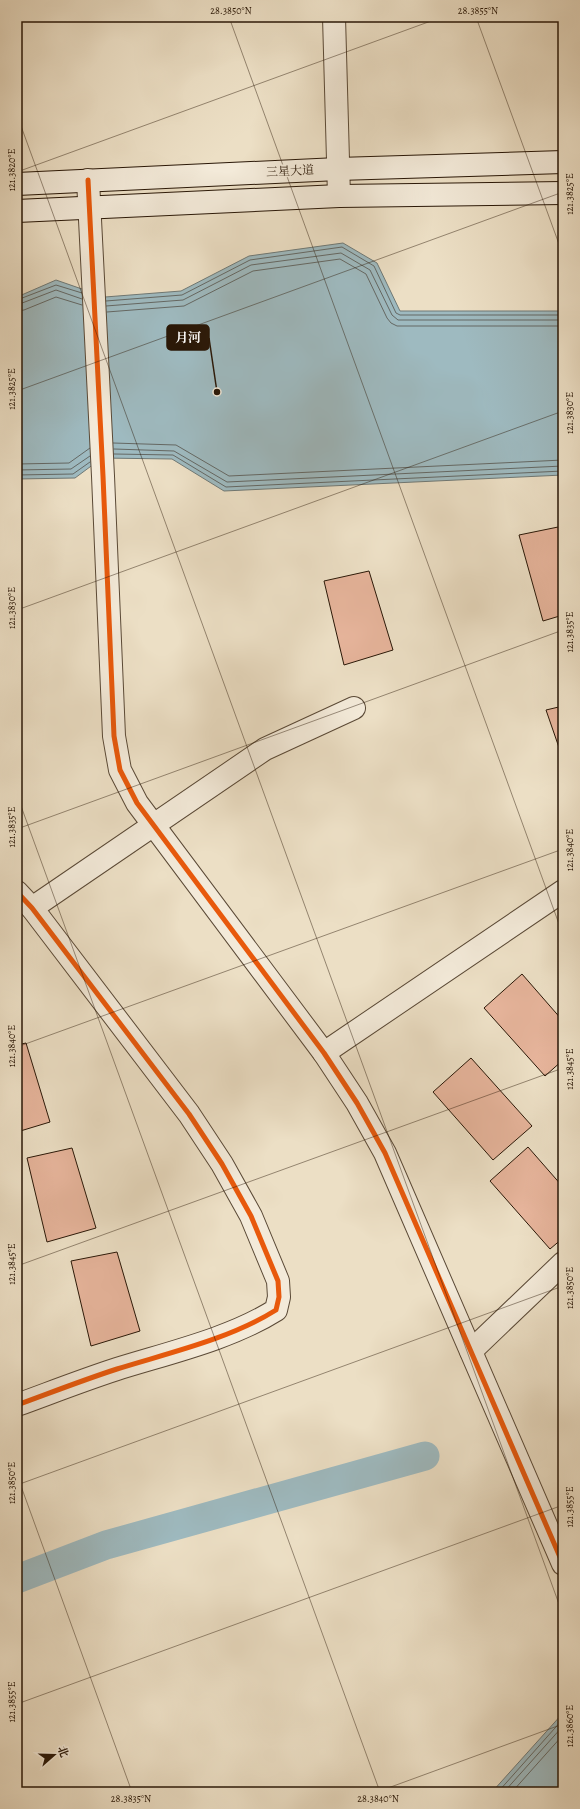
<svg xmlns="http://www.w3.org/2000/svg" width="580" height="1809" font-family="Alegreya,'Noto Serif SC',serif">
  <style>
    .water { fill: #9ebac0; stroke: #6f7976 }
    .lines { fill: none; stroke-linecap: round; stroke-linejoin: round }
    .shore { stroke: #646864; stroke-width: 1 }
    .canal { stroke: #9ebac0; stroke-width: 29 }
    .building { fill: #e6b49b; stroke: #291707 }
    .street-casing { stroke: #5a4936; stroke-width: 24 }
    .secondary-casing { stroke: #291707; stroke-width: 24 }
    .street { stroke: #f3ead9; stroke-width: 22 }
    .secondary { stroke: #f3ead9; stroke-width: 22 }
    .cycleway-casing { stroke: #f3ead9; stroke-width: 8 }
    .cycleway { stroke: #e8590c; stroke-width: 5 }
    .ticks { fill: none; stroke: #291707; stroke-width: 1; stroke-opacity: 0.45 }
    .labels { text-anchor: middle; stroke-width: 3; stroke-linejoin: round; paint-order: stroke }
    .street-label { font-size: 12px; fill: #291707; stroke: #f3ead9 }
    .leader { fill: none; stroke: #291707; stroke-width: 1.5 }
    .callout-dot { fill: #291707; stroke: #f3ead9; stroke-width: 1.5 }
    .callout { fill: #291707; stroke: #291707; stroke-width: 1.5 }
    .callout-label { font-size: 13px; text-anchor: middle; font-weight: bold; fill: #fff }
    .neatline { fill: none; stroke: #291707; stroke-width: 1.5 }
    .ticks-label { font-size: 10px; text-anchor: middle; fill: #291707 }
  </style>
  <rect width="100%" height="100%" fill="#ecdfc5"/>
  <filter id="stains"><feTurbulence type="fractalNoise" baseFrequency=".005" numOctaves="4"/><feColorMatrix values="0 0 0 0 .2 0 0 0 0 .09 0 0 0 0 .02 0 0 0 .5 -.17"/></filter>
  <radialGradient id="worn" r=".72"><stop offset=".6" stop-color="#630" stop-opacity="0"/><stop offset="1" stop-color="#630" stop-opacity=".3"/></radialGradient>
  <g class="water">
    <path d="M343,243L377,263L400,311H563V475L224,491L172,459L102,458L75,478L17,479V297L56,280L105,297L181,291L249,256Z"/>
    <path d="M106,1545L17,1586V1574Z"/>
    <path d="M563,1713V1792H492Z"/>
  </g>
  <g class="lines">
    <g class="shore">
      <path d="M17,300L56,285L82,293"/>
      <path d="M106,301L182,295L250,260L342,247L374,266L396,313L400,315H563"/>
      <path d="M17,305L56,290L82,299"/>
      <path d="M106,306L183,300L251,265L341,253L370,270L392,315L398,320H563"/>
      <path d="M17,311L24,310L56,297L82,305"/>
      <path d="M107,312L184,306L253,271L340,259L366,274L387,318L391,323L397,326H563"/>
      <path d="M113,443L176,445L229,476L563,460"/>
      <path d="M114,449L174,451L227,482L563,466"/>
      <path d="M114,454L173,455L226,487L563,471"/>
      <path d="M17,464L69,463L90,448"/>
      <path d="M17,470L71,469L90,456"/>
      <path d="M17,475L73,474L90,462"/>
      <path d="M498,1792L563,1719"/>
      <path d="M504,1792L563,1726"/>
      <path d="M512,1792L563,1735"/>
    </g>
    <path class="canal" d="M17,1579L106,1545L425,1456"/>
  </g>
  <g class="building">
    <path d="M563,526V615L543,621L519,535Z"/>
    <path d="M369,571L393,650L344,665L324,581Z"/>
    <path d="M563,706V759L546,710Z"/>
    <path d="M522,974L563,1021V1060L545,1076L484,1008Z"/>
    <path d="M26,1043L50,1122L17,1132V1045Z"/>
    <path d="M471,1058L532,1126L493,1160L433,1092Z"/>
    <path d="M528,1147L563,1187V1238L550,1249L490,1181Z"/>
    <path d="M72,1148L96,1228L47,1242L27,1158Z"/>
    <path d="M117,1252L140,1331L91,1346L71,1261Z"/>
  </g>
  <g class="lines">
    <defs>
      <g id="street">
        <path d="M334,17L339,196"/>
        <path d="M88,180L103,476L114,736L120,770L137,803L324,1053L357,1103L385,1153L563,1564"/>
        <path d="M17,892L32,908L189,1114L222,1164L251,1216L278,1281L279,1297L276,1310C230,1339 168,1353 117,1369C83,1380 50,1393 17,1405"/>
        <path d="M32,908L265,749L354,708"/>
        <path d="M324,1053L563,891"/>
        <path d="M471,1351L563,1263"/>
      </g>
      <g id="secondary">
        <path d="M17,184L338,169L563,162"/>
        <path d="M17,211L339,196L563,193"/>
      </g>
    </defs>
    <use href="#street" class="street-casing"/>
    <use href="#secondary" class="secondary-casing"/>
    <use href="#street" class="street"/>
    <use href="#secondary" class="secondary"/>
    <defs>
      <g id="cycleway">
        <path d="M88,180L103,476L114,736L120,770L137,803L324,1053L357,1103L385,1153L563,1564"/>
        <path d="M17,892L32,908L189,1114L222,1164L251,1216L278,1281L279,1297L276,1310C230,1339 168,1353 117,1369C83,1380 50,1393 17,1405"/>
      </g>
    </defs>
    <use href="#cycleway" class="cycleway-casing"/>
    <use href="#cycleway" class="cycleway"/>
  </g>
  <path class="ticks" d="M229,17L563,935M476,17L563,255M17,115L563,1615M17,172L442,17M17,391L563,192M17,610L563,411M17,795L380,1792M17,829L563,630M17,1047L563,849M17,1266L563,1068M17,1475L132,1792M17,1485L563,1286M17,1704L563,1505M377,1792L563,1724"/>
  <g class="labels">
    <g class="street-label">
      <text transform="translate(290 171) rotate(-3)" y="4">三星大道</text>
    </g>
  </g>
  <path class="leader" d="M217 392L209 338"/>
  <circle class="callout-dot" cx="217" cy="392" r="4"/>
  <rect class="callout" x="167" y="325" width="42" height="25" rx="4"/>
  <g class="callout-label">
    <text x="188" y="342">月河</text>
  </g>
  <rect width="580" height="1809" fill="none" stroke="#ecdfc5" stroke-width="44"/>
  <g transform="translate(54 1755) rotate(70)" stroke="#f3ead9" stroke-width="3" paint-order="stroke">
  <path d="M0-3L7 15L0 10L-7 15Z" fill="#291707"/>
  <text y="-6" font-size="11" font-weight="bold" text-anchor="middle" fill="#291707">北</text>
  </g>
  <rect x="22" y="22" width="536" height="1765" class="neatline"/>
  <g class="ticks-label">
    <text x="231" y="14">28.3850°N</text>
    <text x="478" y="14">28.3855°N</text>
    <text transform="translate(11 170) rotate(-90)" y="4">121.3820°E</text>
    <text transform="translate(569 194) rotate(-90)" y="4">121.3825°E</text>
    <text transform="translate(11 389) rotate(-90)" y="4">121.3825°E</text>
    <text transform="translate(569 413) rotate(-90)" y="4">121.3830°E</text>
    <text transform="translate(11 608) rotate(-90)" y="4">121.3830°E</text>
    <text transform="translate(569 632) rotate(-90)" y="4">121.3835°E</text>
    <text transform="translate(11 827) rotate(-90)" y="4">121.3835°E</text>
    <text transform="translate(569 850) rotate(-90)" y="4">121.3840°E</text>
    <text transform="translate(11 1046) rotate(-90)" y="4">121.3840°E</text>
    <text transform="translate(569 1069) rotate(-90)" y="4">121.3845°E</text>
    <text transform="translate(11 1264) rotate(-90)" y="4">121.3845°E</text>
    <text transform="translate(569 1288) rotate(-90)" y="4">121.3850°E</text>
    <text transform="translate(11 1483) rotate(-90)" y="4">121.3850°E</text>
    <text transform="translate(569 1507) rotate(-90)" y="4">121.3855°E</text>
    <text transform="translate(11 1702) rotate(-90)" y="4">121.3855°E</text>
    <text transform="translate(569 1726) rotate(-90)" y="4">121.3860°E</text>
    <text x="131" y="1802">28.3835°N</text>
    <text x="378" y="1802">28.3840°N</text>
  </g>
  <rect width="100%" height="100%" filter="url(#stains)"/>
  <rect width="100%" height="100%" fill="url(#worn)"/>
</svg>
